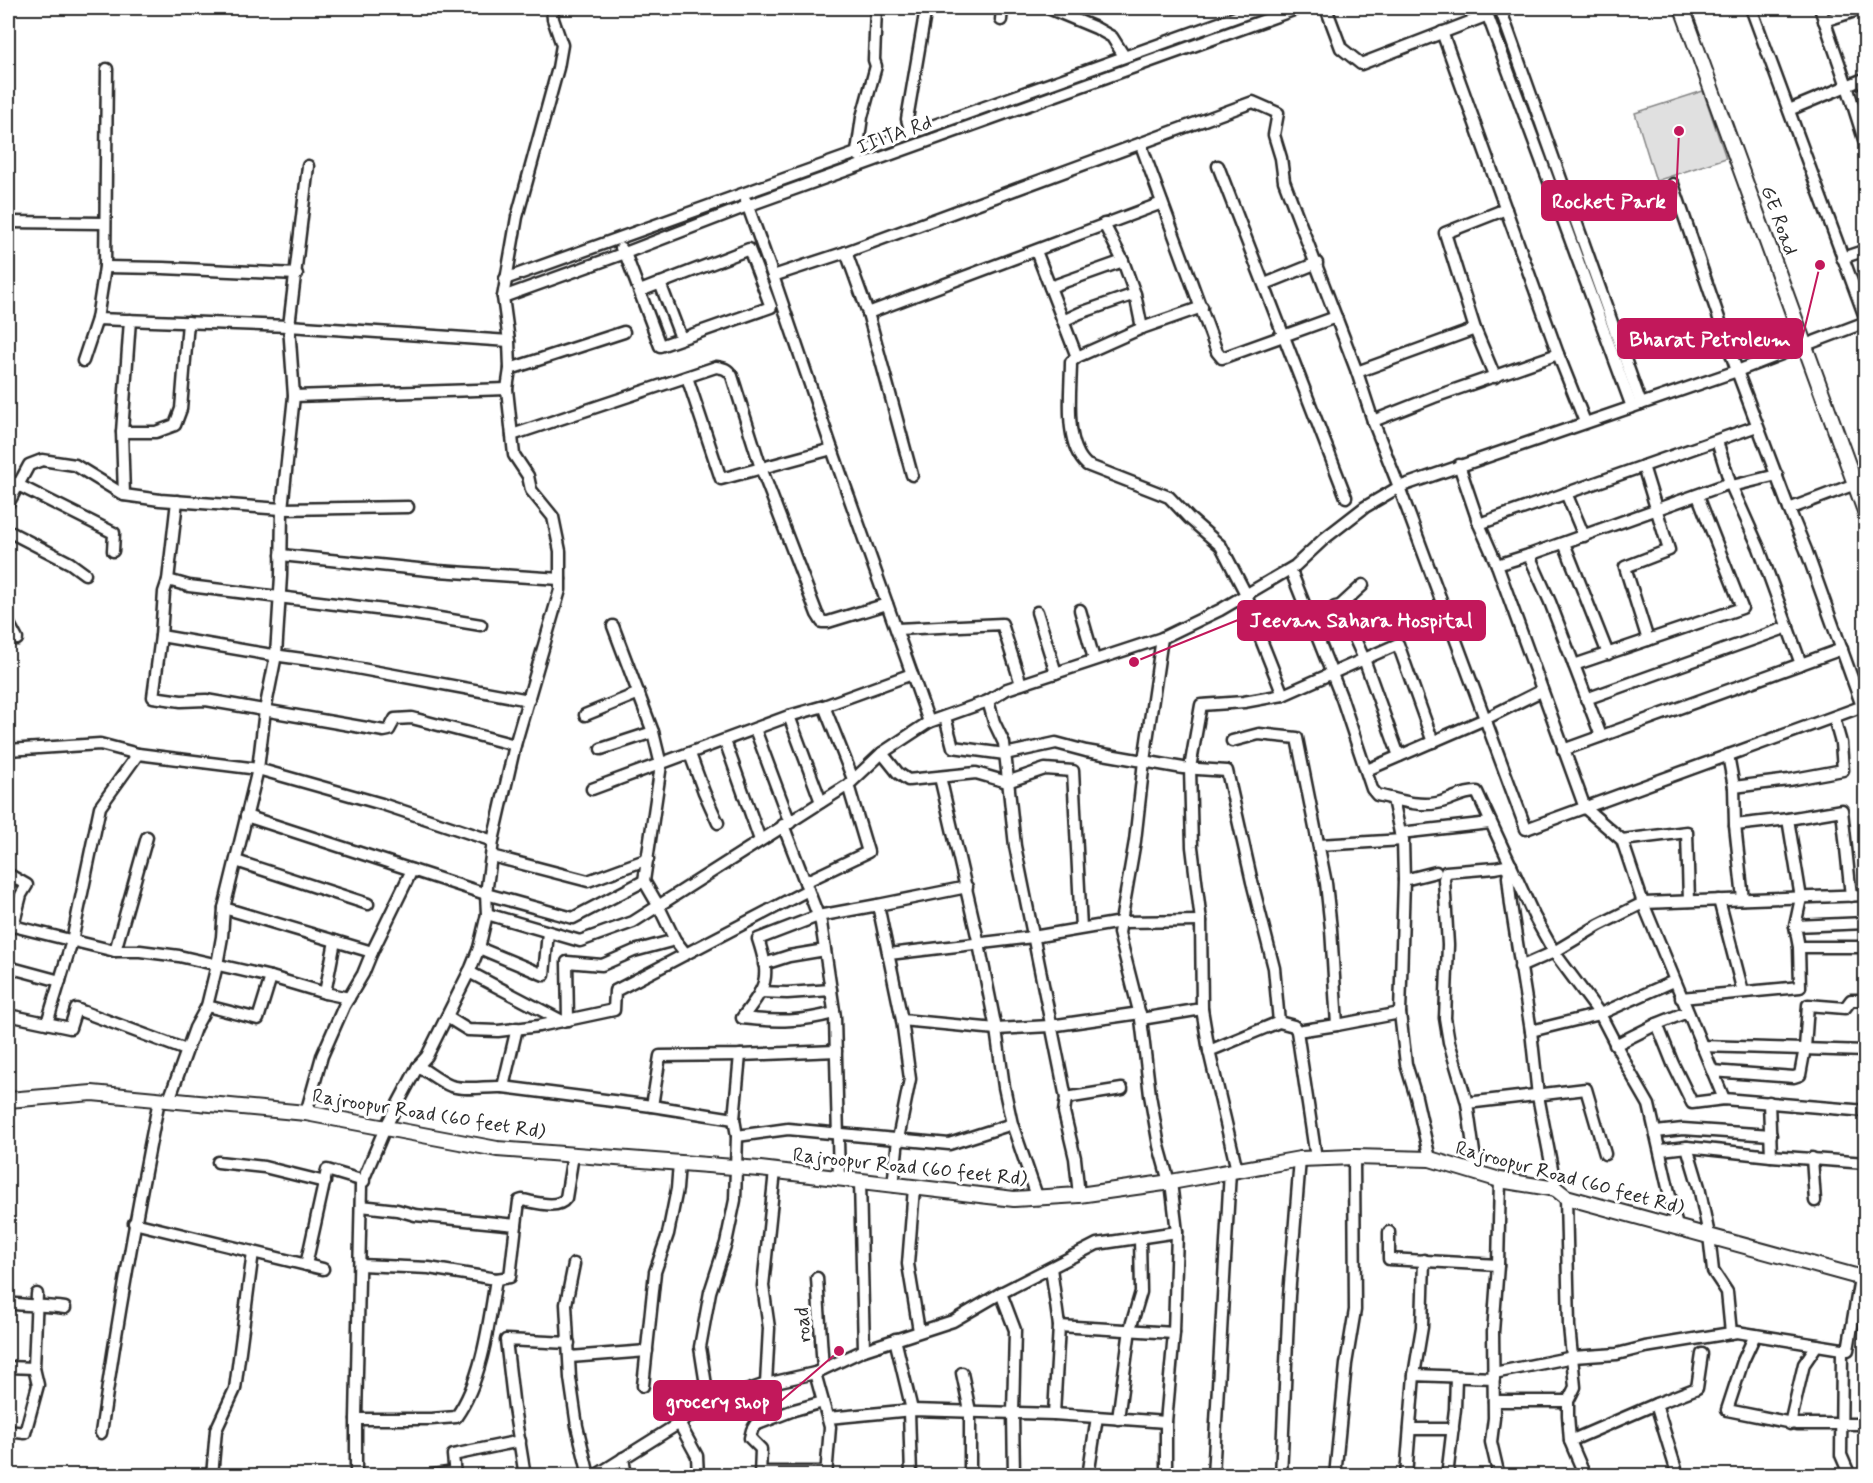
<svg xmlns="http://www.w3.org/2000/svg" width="1873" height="1483" font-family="Mynerve,sans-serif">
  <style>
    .green { fill: #e0e0e0; stroke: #868686; stroke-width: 1.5 }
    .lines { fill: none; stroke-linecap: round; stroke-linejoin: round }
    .minor-casing { stroke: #2b2b2b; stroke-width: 15 }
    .major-casing { stroke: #2b2b2b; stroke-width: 18 }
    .minor { stroke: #fff; stroke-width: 10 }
    .major { stroke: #fff; stroke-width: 14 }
    .labels { text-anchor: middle; stroke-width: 6; stroke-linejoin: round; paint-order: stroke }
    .street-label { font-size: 20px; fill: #2b2b2b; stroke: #fff }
    .leader { fill: none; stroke: #c2185b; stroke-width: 2 }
    .callout-dot { fill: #c2185b; stroke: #fff; stroke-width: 2 }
    .callout { fill: #c2185b; stroke: #c2185b; stroke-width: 2 }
    .callout-label { font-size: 21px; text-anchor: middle; font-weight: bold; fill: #fff }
  </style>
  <rect width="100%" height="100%" fill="#fff"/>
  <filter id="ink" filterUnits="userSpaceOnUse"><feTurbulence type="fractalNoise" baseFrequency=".0167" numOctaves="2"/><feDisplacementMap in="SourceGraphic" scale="12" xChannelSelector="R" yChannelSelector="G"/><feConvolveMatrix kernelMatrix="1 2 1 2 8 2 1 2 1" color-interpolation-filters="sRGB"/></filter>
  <g filter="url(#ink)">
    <path class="green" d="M1703,91L1726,158L1656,181L1635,113Z"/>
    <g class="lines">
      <defs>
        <g id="minor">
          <path d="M1048,8L1096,28L1112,37L1124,56"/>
          <path d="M1326,8L1341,48L1361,64L1488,15"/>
          <path d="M1485,8L1632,407"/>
          <path d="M1500,8L1641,404"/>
          <path d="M1751,8L1866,320"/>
          <path d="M1820,8L1847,86L1866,146"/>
          <path d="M1001,20L1002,8"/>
          <path d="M1824,21L1864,8"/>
          <path d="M1442,32L1558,354L1585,422"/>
          <path d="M1789,110L1866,78"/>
          <path d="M911,133L907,119L926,8"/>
          <path d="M1141,145L1217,352L1222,358L1336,317"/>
          <path d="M859,156L857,152L862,117L876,66L874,60L876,8"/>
          <path d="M1218,166L1346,497"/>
          <path d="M1673,184L1737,371L1789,509L1806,550L1862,706"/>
          <path d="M746,201L773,276L832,449L929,722"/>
          <path d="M8,222L104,223"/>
          <path d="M1104,224L1123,261L1135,294L1142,328"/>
          <path d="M621,248L625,253L660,346L771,307L749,249L640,291"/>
          <path d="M1036,251L1077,357"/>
          <path d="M846,252L1253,102L1278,113L1274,135L1281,158L1284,181L1357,372L1475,329"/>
          <path d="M1842,258L1866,250"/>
          <path d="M105,267L163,268L297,274"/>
          <path d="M773,276L846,252L868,313L912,475"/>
          <path d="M505,279L1261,8"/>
          <path d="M660,283L681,338"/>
          <path d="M1265,284L1317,263"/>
          <path d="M1050,287L1123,261"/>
          <path d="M503,297L625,253L747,206L1299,8"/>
          <path d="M1202,307L1142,328L1077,357L1071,362C1071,391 1063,444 1087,465L1169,497L1189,518L1221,546L1247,596L1254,622L1283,695"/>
          <path d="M868,313L1162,203"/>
          <path d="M97,319L289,326L509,341"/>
          <path d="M1063,321L1080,313L1135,294"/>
          <path d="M83,361L97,319L105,267L107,69"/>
          <path d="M510,369L624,332"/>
          <path d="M1357,372L1373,421L1399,487L1526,829L1866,705"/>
          <path d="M687,377L721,479L832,449"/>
          <path d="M1495,377L1475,329L1445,233L1506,209"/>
          <path d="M294,396L507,389"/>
          <path d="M1373,421L1434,397L1558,354"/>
          <path d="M122,432H156L175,425L181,409L188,322"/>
          <path d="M512,435L716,367C724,368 728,369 732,376L761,468L817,614L822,622H828L887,604"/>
          <path d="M1717,441L1730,483L1759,548L1801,664"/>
          <path d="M1459,465L1479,524L1497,565L1585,808L1622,840L1643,903L1724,1099"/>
          <path d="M1643,466L1669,550L1625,567L1648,640"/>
          <path d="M8,480L114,533L113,551"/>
          <path d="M1732,486L1777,475"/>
          <path d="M1566,493L1584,536"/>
          <path d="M124,495L122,432L130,320"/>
          <path d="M177,501L168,580L164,592L161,636L153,697L181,701L206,700L384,731L389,730L395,719L412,718L515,745"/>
          <path d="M8,504L29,465L42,460L75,465L124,495L160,500L282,509L408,507"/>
          <path d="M1789,509L1863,481"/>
          <path d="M1479,524L1757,426"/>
          <path d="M8,531L70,563L85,574"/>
          <path d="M1564,543L1608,654"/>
          <path d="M281,555L438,571L560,579"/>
          <path d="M1529,555L1730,483"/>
          <path d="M1497,565L1529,555L1550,602L1601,736"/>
          <path d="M1293,576L1342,699L1372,789L1377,795C1396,799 1417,807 1437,803C1452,800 1461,792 1477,792L1534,916L1554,952L1600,1014L1630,1072L1649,1105L1677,1227"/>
          <path d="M168,580L189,586L409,613L481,625"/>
          <path d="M1340,606L1364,659L1399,756"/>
          <path d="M1080,610L1094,659"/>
          <path d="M1037,612L1056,673"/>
          <path d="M8,622L17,639"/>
          <path d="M1313,625L1320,621L1335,607L1340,606L1363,585"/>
          <path d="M613,626L653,732L661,765L644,881L658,905L675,940L686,954"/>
          <path d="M897,629L1002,624L1021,684"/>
          <path d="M161,636L266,654L324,662L529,700"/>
          <path d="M1162,638L1144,761L1135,841L1119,933L1141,1019L1150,1095L1159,1146L1169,1182"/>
          <path d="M1574,665L1742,608L1698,496"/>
          <path d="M1586,699L1788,627"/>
          <path d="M988,701L994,722L1004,743L1015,846L1066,1098L1064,1112L1075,1158L1079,1195"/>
          <path d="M824,706L912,674"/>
          <path d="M585,715L639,693"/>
          <path d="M789,716L821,802"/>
          <path d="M945,717L953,747L1005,754L1056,743L1086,751L1183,768L1227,771L1252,882L1274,968L1279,1022L1294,1026L1297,1031L1316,1158"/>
          <path d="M755,729L790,823"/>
          <path d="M725,741L760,840"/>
          <path d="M1232,741L1259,734L1297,738L1326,883L1331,929L1337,1025L1297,1031"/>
          <path d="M601,749L653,732"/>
          <path d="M8,750L100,744L138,754L258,769L382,804L493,841"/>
          <path d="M1563,750L1842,649"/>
          <path d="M882,753L898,773L908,780L976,773L1007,782L1045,769L1073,771L1081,928"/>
          <path d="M690,754L704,792L718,823"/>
          <path d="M1728,755L1734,787L1735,825L1743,899"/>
          <path d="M1367,770L1485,719L1541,691"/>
          <path d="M940,777L979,944L996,1029L1004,1087L1012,1124L1038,1199"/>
          <path d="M1734,787L1789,780L1843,770L1841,743L1834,718"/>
          <path d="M592,789L789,716L824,706L853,779"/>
          <path d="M1393,799L1400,833L1403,840L1404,880L1400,1013L1406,1064L1416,1097L1430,1159"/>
          <path d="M246,816L486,894L573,918L644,881"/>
          <path d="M783,825L821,923L835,1017L839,1179"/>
          <path d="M1735,825L1788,819L1842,810L1851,896"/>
          <path d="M1400,833L1490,823"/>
          <path d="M1622,840L1687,832L1689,901"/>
          <path d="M1319,845L1403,840"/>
          <path d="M492,856L588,881L648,859"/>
          <path d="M236,861L368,904"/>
          <path d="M1511,865L1508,877L1511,905L1531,1031L1538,1096L1556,1189"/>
          <path d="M8,874L27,885L21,895L13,926"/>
          <path d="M1404,880L1436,872"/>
          <path d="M805,882L868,852L848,785"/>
          <path d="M1719,900L1743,992"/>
          <path d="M224,908L372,952"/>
          <path d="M487,914L580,941L633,922L848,785L882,753L929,722L988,701L1007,689L1162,638L1220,610L1295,566L1325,538L1365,507L1399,487L1737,371L1866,322"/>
          <path d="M1795,926L1866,923"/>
          <path d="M8,930L13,926L115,951H140L179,956L271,977"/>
          <path d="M1799,947H1866"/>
          <path d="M479,948L544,975L548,932"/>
          <path d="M115,951L147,837"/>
          <path d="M889,954L1033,937L1121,922L1201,921"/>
          <path d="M764,964L789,956L825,950"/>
          <path d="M8,967L60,981"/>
          <path d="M1520,967L1554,952L1599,925L1643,903L1866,895"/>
          <path d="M469,972L562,1021"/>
          <path d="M760,992L787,993L831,990"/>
          <path d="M325,993L349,998"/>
          <path d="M1681,998L1800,987L1799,947L1795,926L1801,898L1788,819"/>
          <path d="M207,1006L258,1019L271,977L325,993L335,941"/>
          <path d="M834,1013C801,1022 777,1022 742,1018C767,985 771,979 758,939L818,916L878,905"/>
          <path d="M8,1015L70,1028L76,1009L186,1050"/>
          <path d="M447,1017L468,1030L498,1031L539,1026L614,1010L615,991L808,890"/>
          <path d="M1141,1019L1202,1009"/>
          <path d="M568,1020L567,962L602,965L634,951L675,940"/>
          <path d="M902,1020L996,1029L1050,1026L1140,1013"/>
          <path d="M47,1023L72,941L100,807L138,754"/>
          <path d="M1657,1024L1673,1064L1692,1103L1724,1099L1866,1111"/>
          <path d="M1337,1025L1400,1013"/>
          <path d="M1531,1031L1600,1014L1674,981"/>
          <path d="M1615,1045L1657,1024L1687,1012"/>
          <path d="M1701,1046L1866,1051"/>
          <path d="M1209,1051L1279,1022"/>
          <path d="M418,1066C428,1072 440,1082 451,1086C468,1091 486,1086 503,1087L652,1106L734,1119"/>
          <path d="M1712,1071L1794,1077L1800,1075L1805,1048L1808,1005L1845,1008L1851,1000H1866"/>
          <path d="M503,1087L517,1028"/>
          <path d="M1066,1098L1122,1089"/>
          <path d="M169,1100L195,1028L207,1006L217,965L222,937L224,908L258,769L265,710L276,655L281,576L282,509L294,396L289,326L308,166"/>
          <path d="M1769,1102L1771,1156"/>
          <path d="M1467,1103L1586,1089L1605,1154"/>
          <path d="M652,1106L660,1056L740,1055L836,1051"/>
          <path d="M306,1113L322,1056L344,1006L363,974L372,952L412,870"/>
          <path d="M1656,1132L1683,1129L1771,1135"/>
          <path d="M737,1136L788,1129L949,1144L1012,1124"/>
          <path d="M1687,1147L1699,1187L1709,1235L1713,1271L1727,1292L1731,1333"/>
          <path d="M1661,1150L1687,1147L1771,1156L1866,1163"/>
          <path d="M1812,1158L1815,1201"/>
          <path d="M218,1162L264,1167L325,1182"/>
          <path d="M1237,1170L1209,1051L1202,1009L1201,921L1192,847L1190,768L1201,705L1244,702L1283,695L1398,644L1433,742"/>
          <path d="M1477,1174L1467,1103L1449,1042L1445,1018L1448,945L1444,879L1446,872L1495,868L1511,865"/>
          <path d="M860,1181L864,1350"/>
          <path d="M893,1186L898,1139L910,1079L902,1020L878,905L967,887"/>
          <path d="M914,1188L908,1264L919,1331"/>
          <path d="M1566,1197L1569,1326L1575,1387L1568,1401V1415L1570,1441L1585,1476"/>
          <path d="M361,1206L397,1210L415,1215L516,1225L510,1277L496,1279"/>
          <path d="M134,1223L323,1269"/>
          <path d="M516,1225L519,1201L522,1200C535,1202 558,1210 566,1198L573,1155"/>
          <path d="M1389,1232V1259L1498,1265"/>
          <path d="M574,1264L566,1304L570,1378L577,1426L589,1476"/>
          <path d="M306,1265L327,1170L364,1181"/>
          <path d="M1051,1268L1059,1326L1054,1414"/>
          <path d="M817,1278L823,1369"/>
          <path d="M1001,1293L1015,1330L1013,1413L1014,1476"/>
          <path d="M8,1303C27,1306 46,1305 65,1308"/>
          <path d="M1059,1326L1174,1333"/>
          <path d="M1755,1335L1743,1361L1727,1410L1797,1424H1866"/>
          <path d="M895,1339L912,1410"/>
          <path d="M1842,1349L1841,1455L1850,1476"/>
          <path d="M570,1357L647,1351"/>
          <path d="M8,1367L34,1368"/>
          <path d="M815,1373L830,1427L826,1476"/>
          <path d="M962,1373L970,1411V1476"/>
          <path d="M1494,1373L1573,1357L1617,1354L1645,1347L1737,1332L1848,1350L1860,1278"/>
          <path d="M1414,1375L1422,1327L1424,1260"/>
          <path d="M766,1384L769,1328L763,1286L775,1171"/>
          <path d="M643,1386L655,1272L668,1234L677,1189L679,1163"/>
          <path d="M1494,1401H1568"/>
          <path d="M709,1404L700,1347L710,1292L726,1243L735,1200L737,1136L734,1119L740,1055"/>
          <path d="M1656,1404L1678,1476"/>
          <path d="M909,1411L911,1476"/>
          <path d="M828,1418L912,1410L1054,1414L1166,1422"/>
          <path d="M356,1419H431L456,1417C482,1381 489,1323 496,1279L429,1268L360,1265"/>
          <path d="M1118,1419L1130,1329L1141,1292L1140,1237"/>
          <path d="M679,1423L697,1456L698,1476"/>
          <path d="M1790,1424L1804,1364L1817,1345"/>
          <path d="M1410,1429H1453"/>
          <path d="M8,1431L25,1433L38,1385L34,1368L37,1294"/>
          <path d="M101,1433C117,1321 137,1210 159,1100"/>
          <path d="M1570,1441L1656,1404L1697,1388L1702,1354"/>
          <path d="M623,1458L626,1476"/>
          <path d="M760,1472H827"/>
          <path d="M212,1476L216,1430L235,1389L253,1252"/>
          <path d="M356,1476V1419L361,1185L385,1128L418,1066L427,1056L471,968L479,948L487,914L486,894L493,841L515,745L560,590V551L553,517L531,490L528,476L514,455L507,389L510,369L509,341L503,297L517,217L558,68L562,45L553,19L552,8"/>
          <path d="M425,1476L455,1472"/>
          <path d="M455,1476L453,1455L520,1441"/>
          <path d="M525,1476L514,1408L506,1340L569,1343"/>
          <path d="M595,1476L713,1402L766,1384L815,1373L864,1350L953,1321L1001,1293L1097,1244L1177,1232"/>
          <path d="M760,1476L761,1449L750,1438L752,1430L755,1425L794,1410L823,1402"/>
          <path d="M1088,1476L1097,1417"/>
          <path d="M1166,1476V1422L1174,1333L1177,1232L1171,1182"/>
          <path d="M1213,1476L1230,1171"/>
          <path d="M1281,1476L1289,1296L1300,1159"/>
          <path d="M1335,1476L1346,1364L1355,1310L1354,1157"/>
          <path d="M1406,1476L1414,1375L1494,1378"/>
          <path d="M1447,1476L1455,1409L1456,1377"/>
          <path d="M1499,1476L1491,1442L1494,1418L1493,1332L1498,1265L1500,1180"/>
        </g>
        <g id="major">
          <path d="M1682,8L1866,514"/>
          <path d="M8,1100L92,1093L306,1113L497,1149L760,1169L1014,1199L1079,1195L1171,1182L1300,1159L1354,1157L1430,1159L1500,1180L1556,1189L1566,1197L1866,1279"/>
        </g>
      </defs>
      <use href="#minor" class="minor-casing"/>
      <use href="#major" class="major-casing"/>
      <use href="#minor" class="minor"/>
      <use href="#major" class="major"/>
    </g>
  </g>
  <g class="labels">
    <g class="street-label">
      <text transform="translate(894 134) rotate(-20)" y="7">IIITA Rd</text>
      <text transform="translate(1780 220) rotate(70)" y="7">GE Road</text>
      <text transform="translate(429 1113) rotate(9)" y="7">Rajroopur Road (60 feet Rd)</text>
      <text transform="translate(910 1166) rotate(6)" y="7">Rajroopur Road (60 feet Rd)</text>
      <text transform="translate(1570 1177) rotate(15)" y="7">Rajroopur Road (60 feet Rd)</text>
      <text transform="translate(802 1325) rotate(-93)" y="7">road</text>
    </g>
  </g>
  <path class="leader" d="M1679 131L1676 201M1820 265L1802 339M1134 662L1238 620M839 1351L781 1401"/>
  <g class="callout-dot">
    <circle cx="1679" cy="131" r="6"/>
    <circle cx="1820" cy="265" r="6"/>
    <circle cx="1134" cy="662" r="6"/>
    <circle cx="839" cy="1351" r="6"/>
  </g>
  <g class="callout">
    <rect x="1542" y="181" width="134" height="39" rx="6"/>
    <rect x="1618" y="319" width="184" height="39" rx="6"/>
    <rect x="1238" y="601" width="247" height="39" rx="6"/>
    <rect x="654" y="1381" width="127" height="39" rx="6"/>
  </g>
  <g class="callout-label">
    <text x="1609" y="208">Rocket Park</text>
    <text x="1710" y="346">Bharat Petroleum</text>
    <text x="1361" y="627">Jeevan Sahara Hospital</text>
    <text x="718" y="1408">grocery shop</text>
  </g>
  <rect width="1873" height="1483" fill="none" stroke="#fff" stroke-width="30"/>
  <rect x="15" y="15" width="1843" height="1453" fill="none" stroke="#2b2b2b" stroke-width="2" filter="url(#ink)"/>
</svg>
